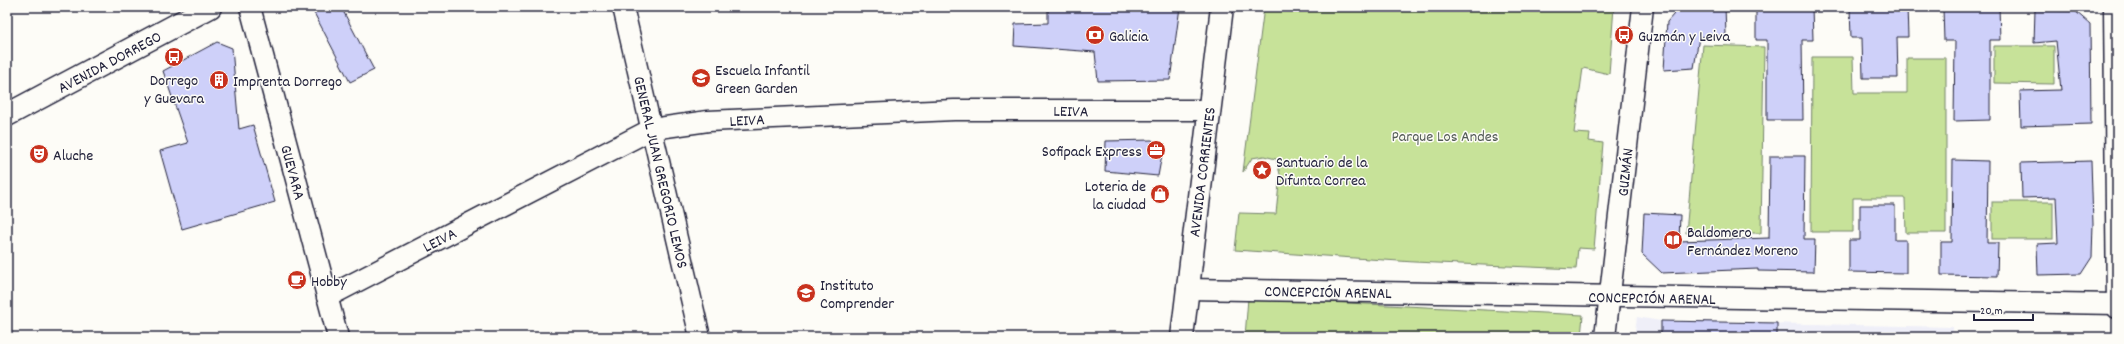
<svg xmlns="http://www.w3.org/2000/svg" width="2124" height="344" font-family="Dekko,sans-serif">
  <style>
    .built { fill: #efeff8 }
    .green { fill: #c7e299; stroke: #74826a }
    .building { fill: #ced0f9; stroke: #22223b }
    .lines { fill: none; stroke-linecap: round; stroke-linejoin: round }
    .street-casing { stroke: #22223b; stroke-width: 23 }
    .secondary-casing { stroke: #22223b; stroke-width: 25 }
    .street { stroke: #fdfcf7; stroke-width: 20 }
    .secondary { stroke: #fdfcf7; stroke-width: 22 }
    .labels { text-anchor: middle; stroke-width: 3; stroke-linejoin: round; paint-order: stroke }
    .poi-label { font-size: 16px; fill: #22223b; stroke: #fdfcf7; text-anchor: start }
    .street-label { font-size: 16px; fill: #22223b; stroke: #fdfcf7 }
    .park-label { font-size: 16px; fill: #545c57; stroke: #fdfcf7 }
  </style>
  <rect width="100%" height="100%" fill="#fdfcf7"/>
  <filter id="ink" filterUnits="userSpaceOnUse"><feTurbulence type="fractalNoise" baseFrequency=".025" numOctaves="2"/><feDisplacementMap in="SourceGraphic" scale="8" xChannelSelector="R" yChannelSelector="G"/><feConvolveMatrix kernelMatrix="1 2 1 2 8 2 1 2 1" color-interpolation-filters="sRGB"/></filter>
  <g filter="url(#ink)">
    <path class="built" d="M1637,317L1661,321L1953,327V337H1634Z"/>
    <g class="green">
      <path d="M1264,7H1614L1609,74L1583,68L1574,133L1590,134L1589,141L1603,143L1594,249L1578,248L1576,269L1414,262L1235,250L1239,213L1276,214L1280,174L1276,159L1264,156L1252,158L1243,172Z"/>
      <path d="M1703,45L1764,47L1761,233H1686Z"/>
      <path d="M1994,46H2054V84L1994,83Z"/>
      <path d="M1812,57H1853L1854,93H1907V58H1946V233H1906L1905,198H1853V232H1811Z"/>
      <rect x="1992" y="202" width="61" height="37"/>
      <path d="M1248,298L1583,315L1581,337H1245Z"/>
    </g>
    <g class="building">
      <path d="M311,7H341L374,70L350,82Z"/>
      <path d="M1048,7H1180L1170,80L1098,81L1095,52L1014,46L1015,24L1048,23Z"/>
      <path d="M1680,7H1725L1726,35L1699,37L1694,68L1664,70L1667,22Z"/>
      <path d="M1756,7H1812L1813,40H1802L1803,120H1767V40H1756Z"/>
      <path d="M1850,7H1907L1908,37H1897L1898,78H1863L1862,38H1851Z"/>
      <path d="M1999,7L2000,40H1990V120L1954,121L1955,41H1944L1943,8Z"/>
      <path d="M2035,10L2075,11L2090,24L2091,124L2021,126L2020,91L2061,90L2056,41L2034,43Z"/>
      <path d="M217,42L232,48L239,129L253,125L275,202L182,229L160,151L188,143L163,71Z"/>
      <path d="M1152,140L1163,149L1158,176L1105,171L1106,141Z"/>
      <path d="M1770,156H1805L1804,239H1815L1814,272L1758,271V269L1662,273L1642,254L1644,213L1680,215L1679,241L1769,238Z"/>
      <path d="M1953,160L1988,161L1987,243H1998L1997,276L1941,275V242H1952Z"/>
      <path d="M2091,161L2093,224L2092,257L2081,274L2038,275L2037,244L2058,243L2056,197L2022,198L2021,163Z"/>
      <path d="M1860,205H1895V240H1906V273L1849,272V240H1860Z"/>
      <path d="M1661,321L1777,323V337H1661Z"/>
    </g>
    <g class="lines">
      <defs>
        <g id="street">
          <path d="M250,7L338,337"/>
          <path d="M623,7L700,337"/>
          <path d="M2114,7L2117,308"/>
          <path d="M1187,289L2117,304"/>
          <path d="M327,297L652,129L708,121L954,110H1208"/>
          <path d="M1605,337L1643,7"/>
        </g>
        <g id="secondary">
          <path d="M7,115L210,7"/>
          <path d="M1182,337L1222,7"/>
        </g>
      </defs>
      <use href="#street" class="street-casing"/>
      <use href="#secondary" class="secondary-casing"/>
      <use href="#street" class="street"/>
      <use href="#secondary" class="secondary"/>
    </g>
  </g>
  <defs>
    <symbol id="bank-disc" viewBox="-11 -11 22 22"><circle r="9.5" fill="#c8321e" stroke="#fdfcf7"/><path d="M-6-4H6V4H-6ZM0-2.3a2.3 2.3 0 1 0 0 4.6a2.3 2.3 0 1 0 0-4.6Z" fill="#fff"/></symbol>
    <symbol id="bus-disc" viewBox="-11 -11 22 22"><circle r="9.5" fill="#c8321e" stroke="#fdfcf7"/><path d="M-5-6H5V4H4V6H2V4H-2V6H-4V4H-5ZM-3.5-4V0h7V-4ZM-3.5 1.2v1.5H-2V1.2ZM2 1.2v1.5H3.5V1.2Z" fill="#fff"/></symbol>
    <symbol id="school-disc" viewBox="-11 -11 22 22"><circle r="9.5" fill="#c8321e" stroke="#fdfcf7"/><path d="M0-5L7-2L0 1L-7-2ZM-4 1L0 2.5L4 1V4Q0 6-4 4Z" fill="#fff"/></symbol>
    <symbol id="building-disc" viewBox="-11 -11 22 22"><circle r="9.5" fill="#c8321e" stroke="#fdfcf7"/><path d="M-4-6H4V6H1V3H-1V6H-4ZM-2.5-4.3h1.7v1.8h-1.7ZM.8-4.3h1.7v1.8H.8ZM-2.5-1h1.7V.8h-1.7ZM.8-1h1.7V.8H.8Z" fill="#fff"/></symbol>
    <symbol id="office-disc" viewBox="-11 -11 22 22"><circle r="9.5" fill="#c8321e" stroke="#fdfcf7"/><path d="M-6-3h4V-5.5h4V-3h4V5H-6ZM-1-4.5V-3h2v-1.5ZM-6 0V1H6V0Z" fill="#fff"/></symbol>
    <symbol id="theatre-disc" viewBox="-11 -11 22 22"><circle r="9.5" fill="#c8321e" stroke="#fdfcf7"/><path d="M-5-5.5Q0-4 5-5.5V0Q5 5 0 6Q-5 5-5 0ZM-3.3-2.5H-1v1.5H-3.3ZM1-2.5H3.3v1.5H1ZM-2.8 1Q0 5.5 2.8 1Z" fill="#fff"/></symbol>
    <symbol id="sight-disc" viewBox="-11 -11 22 22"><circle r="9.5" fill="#c8321e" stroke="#fdfcf7"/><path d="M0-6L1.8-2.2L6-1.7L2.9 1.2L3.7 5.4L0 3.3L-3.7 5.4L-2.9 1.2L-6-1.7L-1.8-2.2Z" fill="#fff"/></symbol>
    <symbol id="shop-disc" viewBox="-11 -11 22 22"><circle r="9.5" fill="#c8321e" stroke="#fdfcf7"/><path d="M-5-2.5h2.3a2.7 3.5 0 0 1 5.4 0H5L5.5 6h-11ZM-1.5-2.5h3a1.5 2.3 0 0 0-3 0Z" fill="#fff"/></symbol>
    <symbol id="library-disc" viewBox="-11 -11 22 22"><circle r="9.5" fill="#c8321e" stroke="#fdfcf7"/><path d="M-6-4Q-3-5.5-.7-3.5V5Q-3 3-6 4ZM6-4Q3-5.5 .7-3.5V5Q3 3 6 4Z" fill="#fff"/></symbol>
    <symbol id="cafe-disc" viewBox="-11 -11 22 22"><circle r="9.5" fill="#c8321e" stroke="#fdfcf7"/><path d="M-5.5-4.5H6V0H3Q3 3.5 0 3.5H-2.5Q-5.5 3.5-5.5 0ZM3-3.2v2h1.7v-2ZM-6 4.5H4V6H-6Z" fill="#fff"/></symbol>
  </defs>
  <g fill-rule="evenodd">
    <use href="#bank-disc" x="1084" y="24" width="22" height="22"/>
    <use href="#bus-disc" x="1613" y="24" width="22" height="22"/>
    <use href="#bus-disc" x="163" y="46" width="22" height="22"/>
    <use href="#school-disc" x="690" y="67" width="22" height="22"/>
    <use href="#building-disc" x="208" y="69" width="22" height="22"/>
    <use href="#office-disc" x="1145" y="139" width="22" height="22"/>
    <use href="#theatre-disc" x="28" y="143" width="22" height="22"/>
    <use href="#sight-disc" x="1251" y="159" width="22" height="22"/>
    <use href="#shop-disc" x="1149" y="183" width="22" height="22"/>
    <use href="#library-disc" x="1662" y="229" width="22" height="22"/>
    <use href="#cafe-disc" x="286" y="269" width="22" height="22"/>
    <use href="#school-disc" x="795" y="282" width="22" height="22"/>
  </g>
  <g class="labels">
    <g class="poi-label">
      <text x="1109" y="41">Galicia</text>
      <text x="1638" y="41">Guzmán y Leiva</text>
      <text x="715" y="75">Escuela Infantil<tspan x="715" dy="18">Green Garden</tspan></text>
      <text x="174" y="85" text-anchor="middle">Dorrego<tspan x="174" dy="18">y Guevara</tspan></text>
      <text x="233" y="86">Imprenta Dorrego</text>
      <text x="1142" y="156" text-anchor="end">Sofipack Express</text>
      <text x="53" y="160">Aluche</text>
      <text x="1276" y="167">Santuario de la<tspan x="1276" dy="18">Difunta Correa</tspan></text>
      <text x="1146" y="191" text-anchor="end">Loteria de<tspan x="1146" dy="18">la ciudad</tspan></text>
      <text x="1687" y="237">Baldomero<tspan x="1687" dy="18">Fernández Moreno</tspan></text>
      <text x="311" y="286">Hobby</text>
      <text x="820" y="290">Instituto<tspan x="820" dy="18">Comprender</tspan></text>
    </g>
    <g class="street-label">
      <text transform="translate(109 61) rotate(-28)" y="6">AVENIDA DORREGO</text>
      <text transform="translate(1071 110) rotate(1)" y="6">LEIVA</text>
      <text transform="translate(747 119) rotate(-3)" y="6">LEIVA</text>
      <text transform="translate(294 172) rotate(75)" y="6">GUEVARA</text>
      <text transform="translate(662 172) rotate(77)" y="6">GENERAL JUAN GREGORIO LEMOS</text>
      <text transform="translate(1201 172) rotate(-83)" y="6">AVENIDA CORRIENTES</text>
      <text transform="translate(1624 172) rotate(-84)" y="6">GUZMÁN</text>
      <text transform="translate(439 239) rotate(-27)" y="6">LEIVA</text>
      <text transform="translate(1328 291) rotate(1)" y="6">CONCEPCIÓN ARENAL</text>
      <text transform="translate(1652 297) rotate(1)" y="6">CONCEPCIÓN ARENAL</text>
    </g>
    <g class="park-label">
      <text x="1445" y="141">Parque Los Andes</text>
    </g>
  </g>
  <rect width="2124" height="344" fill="none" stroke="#fdfcf7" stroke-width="24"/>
  <rect x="12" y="12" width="2100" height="320" fill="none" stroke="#22223b" stroke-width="1.5" filter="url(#ink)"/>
  <path d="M1974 314v6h59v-6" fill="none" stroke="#22223b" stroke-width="2"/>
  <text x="1980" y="314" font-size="12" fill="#22223b" stroke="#fdfcf7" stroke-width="3" paint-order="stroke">20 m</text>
</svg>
